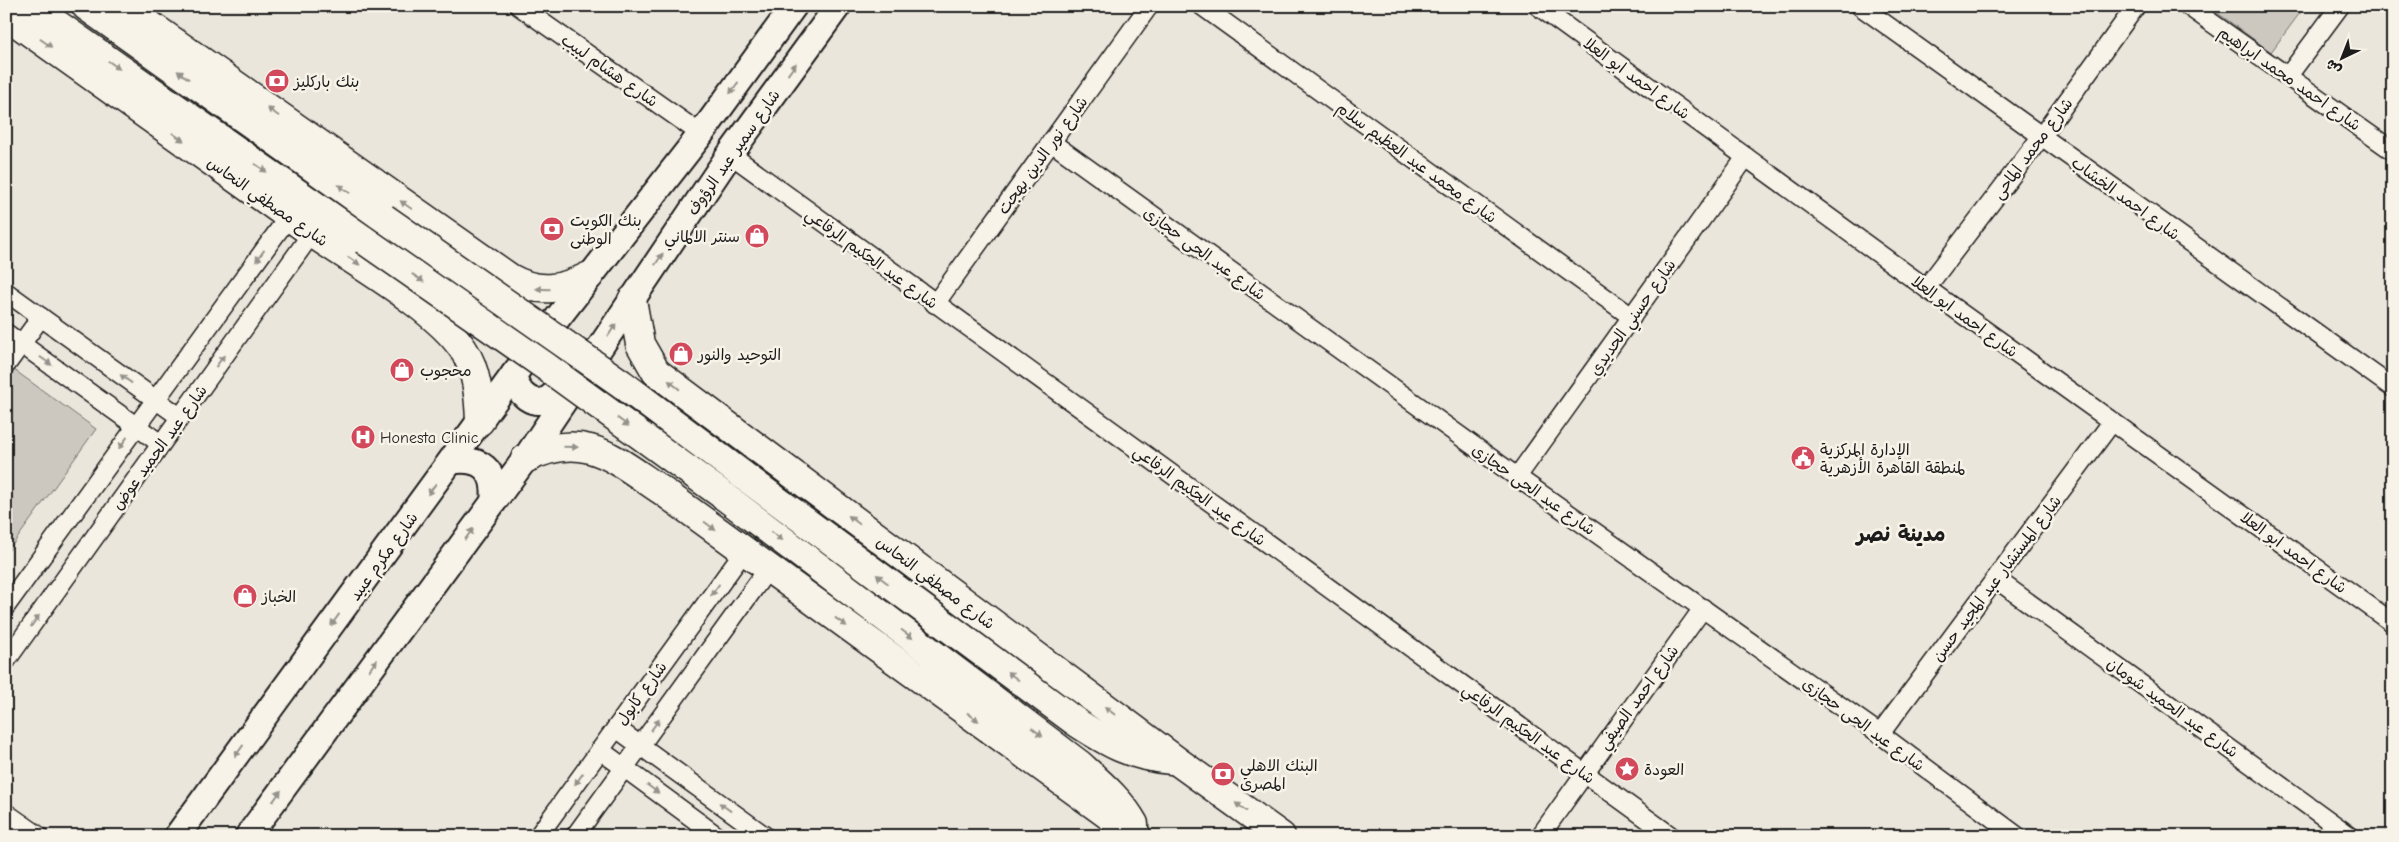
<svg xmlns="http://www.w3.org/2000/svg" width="2399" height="842" font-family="'Comic Neue','Playpen Sans Arabic',sans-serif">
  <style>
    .green { fill: #ccc8c0; stroke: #74726e }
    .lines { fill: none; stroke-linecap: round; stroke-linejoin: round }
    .street-casing { stroke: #1c1c1c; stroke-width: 21 }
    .secondary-casing { stroke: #1c1c1c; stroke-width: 29 }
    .primary-casing { stroke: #1c1c1c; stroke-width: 31 }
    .street { stroke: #f7f3e8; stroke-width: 18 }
    .secondary { stroke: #f7f3e8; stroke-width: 25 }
    .primary { stroke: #f7f3e8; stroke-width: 28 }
    .primary-bridge-casing { stroke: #1c1c1c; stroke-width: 31; stroke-linecap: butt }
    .primary-bridge { stroke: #f7f3e8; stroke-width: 28 }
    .oneway { fill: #94928c }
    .labels { text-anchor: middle; stroke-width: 5; stroke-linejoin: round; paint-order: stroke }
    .street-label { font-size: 16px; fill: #1c1c1c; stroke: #f7f3e8 }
    .poi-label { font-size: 16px; fill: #1c1c1c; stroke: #f7f3e8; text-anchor: start }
    .district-label { font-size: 21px; font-weight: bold; fill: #1c1c1c; stroke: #f7f3e8 }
  </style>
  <rect width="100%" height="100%" fill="#eae6dc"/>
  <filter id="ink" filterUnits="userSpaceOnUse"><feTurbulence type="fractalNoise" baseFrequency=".02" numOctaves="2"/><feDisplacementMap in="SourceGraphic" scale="10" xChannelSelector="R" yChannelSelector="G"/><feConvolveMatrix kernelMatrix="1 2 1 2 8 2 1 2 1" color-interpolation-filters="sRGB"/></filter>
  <g filter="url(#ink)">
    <g class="green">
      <path d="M2208,6H2305L2271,52Z"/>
      <path d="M6,364L96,429L6,554Z"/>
    </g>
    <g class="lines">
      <defs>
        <g id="street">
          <path d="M519,6L701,134"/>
          <path d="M1202,6L1632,317"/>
          <path d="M1538,6L1926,288L2393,623"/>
          <path d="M1860,6L2393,388"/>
          <path d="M2188,6L2393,151"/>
          <path d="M2288,76L2340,6"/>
          <path d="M1051,142L1517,477L1880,734L2017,836"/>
          <path d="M730,154L1671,836"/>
          <path d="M1926,288L2041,137L2136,6"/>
          <path d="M6,292L180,417"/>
          <path d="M935,304L1149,6"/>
          <path d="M6,333L161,444"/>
          <path d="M6,365L41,317"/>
          <path d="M1517,477L1746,157"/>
          <path d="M1996,579L2350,836"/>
          <path d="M6,606L289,216"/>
          <path d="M6,661L312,233"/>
          <path d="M616,728L765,836"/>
          <path d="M1880,734L2112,422"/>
          <path d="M600,750L717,836"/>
          <path d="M6,813L39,836"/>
          <path d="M538,836L744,551"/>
          <path d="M575,836L768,569"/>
          <path d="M1540,836L1703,608"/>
        </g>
        <g id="secondary">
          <path d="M514,374C515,393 535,411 552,396C558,391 563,383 568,377"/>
          <path d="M452,461C481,457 496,470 494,499"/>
          <path d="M177,836L514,374L701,134L794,6"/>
          <path d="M248,836L525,459L730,154L838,6"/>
        </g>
        <g id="primary">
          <path d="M31,6L364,240"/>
          <path d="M86,6L384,218"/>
          <path d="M123,6L510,278C538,294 561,290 589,276"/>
          <path d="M6,15C108,87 209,160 311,232C353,262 435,307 463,349C477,370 479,396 480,421"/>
          <path d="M632,300L640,344L656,372L1177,761L1281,836"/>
          <path d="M525,459C584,429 613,458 661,490L1137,836"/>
          <path d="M740,473L1076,722C1108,743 1132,757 1171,760"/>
          <path d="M724,496L1079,764C1099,782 1121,800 1134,824"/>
        </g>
      </defs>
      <use href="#street" class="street-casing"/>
      <use href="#secondary" class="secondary-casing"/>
      <use href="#primary" class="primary-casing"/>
      <use href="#street" class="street"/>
      <use href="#secondary" class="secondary"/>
      <use href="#primary" class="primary"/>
      <defs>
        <g id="primary-bridge">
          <path d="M384,218L622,384L740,473"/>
          <path d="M364,240L545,366L724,496"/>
        </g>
      </defs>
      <use href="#primary-bridge" class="primary-bridge-casing"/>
      <use href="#primary-bridge" class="primary-bridge"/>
    </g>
    <defs><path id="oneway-solid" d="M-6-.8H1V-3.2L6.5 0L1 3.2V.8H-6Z" transform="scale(1.25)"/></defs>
    <g class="oneway">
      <use href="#oneway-solid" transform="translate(46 43) rotate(35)"/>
      <use href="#oneway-solid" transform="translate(114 65) rotate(35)"/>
      <use href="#oneway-solid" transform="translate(792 69) rotate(-54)"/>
      <use href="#oneway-solid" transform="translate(183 75) rotate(-145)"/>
      <use href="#oneway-solid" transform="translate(734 88) rotate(126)"/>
      <use href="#oneway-solid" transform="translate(273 112) rotate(-145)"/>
      <use href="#oneway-solid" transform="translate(178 137) rotate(35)"/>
      <use href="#oneway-solid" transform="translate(261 168) rotate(35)"/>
      <use href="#oneway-solid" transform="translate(344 189) rotate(-145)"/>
      <use href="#oneway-solid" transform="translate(406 205) rotate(-145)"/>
      <use href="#oneway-solid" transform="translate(260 256) rotate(126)"/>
      <use href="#oneway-solid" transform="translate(659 259) rotate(-56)"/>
      <use href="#oneway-solid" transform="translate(354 261) rotate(34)"/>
      <use href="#oneway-solid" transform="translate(418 278) rotate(34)"/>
      <use href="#oneway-solid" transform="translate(543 289) rotate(-178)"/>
      <use href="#oneway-solid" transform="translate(612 330) rotate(-57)"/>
      <use href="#oneway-solid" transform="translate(46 361) rotate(35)"/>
      <use href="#oneway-solid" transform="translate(220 361) rotate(-54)"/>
      <use href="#oneway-solid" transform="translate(126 379) rotate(-144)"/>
      <use href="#oneway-solid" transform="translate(674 385) rotate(-142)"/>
      <use href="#oneway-solid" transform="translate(623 422) rotate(36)"/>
      <use href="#oneway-solid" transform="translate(123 443) rotate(126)"/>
      <use href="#oneway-solid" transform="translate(571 447) rotate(1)"/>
      <use href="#oneway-solid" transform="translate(432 489) rotate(126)"/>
      <use href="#oneway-solid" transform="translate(854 520) rotate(-143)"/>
      <use href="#oneway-solid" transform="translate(710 526) rotate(37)"/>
      <use href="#oneway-solid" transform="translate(469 534) rotate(-54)"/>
      <use href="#oneway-solid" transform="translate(777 536) rotate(37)"/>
      <use href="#oneway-solid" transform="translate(882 579) rotate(-143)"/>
      <use href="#oneway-solid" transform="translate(715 590) rotate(126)"/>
      <use href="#oneway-solid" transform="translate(335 620) rotate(126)"/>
      <use href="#oneway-solid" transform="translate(35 621) rotate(-54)"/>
      <use href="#oneway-solid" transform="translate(841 622) rotate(36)"/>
      <use href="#oneway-solid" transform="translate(907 634) rotate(37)"/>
      <use href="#oneway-solid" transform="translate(373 665) rotate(-54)"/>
      <use href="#oneway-solid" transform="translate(1013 676) rotate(-143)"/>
      <use href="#oneway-solid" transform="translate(1110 711) rotate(-143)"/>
      <use href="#oneway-solid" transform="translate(973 717) rotate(36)"/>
      <use href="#oneway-solid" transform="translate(655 725) rotate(-54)"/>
      <use href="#oneway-solid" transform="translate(1037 732) rotate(37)"/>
      <use href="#oneway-solid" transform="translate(239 751) rotate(126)"/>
      <use href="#oneway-solid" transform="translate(579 779) rotate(126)"/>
      <use href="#oneway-solid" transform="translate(653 789) rotate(36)"/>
      <use href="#oneway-solid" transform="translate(277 796) rotate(-54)"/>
      <use href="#oneway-solid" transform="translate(725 807) rotate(-144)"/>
      <use href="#oneway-solid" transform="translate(1241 807) rotate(-144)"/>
    </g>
  </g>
  <defs>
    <symbol id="bank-disc" viewBox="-11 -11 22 22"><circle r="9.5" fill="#d1495b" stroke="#f7f3e8"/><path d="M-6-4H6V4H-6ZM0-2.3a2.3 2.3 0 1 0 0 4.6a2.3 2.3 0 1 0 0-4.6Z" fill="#fff"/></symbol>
    <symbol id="shop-disc" viewBox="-11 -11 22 22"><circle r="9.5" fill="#d1495b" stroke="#f7f3e8"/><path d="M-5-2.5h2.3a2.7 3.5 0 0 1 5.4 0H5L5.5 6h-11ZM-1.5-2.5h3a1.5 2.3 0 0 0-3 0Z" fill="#fff"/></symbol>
    <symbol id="hospital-disc" viewBox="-11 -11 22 22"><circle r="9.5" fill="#d1495b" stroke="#f7f3e8"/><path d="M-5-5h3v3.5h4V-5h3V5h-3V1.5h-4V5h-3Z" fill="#fff"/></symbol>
    <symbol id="civic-disc" viewBox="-11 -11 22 22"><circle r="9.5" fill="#d1495b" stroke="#f7f3e8"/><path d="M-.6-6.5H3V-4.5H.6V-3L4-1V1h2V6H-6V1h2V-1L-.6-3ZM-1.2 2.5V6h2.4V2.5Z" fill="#fff"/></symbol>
    <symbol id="sight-disc" viewBox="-11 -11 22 22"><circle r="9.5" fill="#d1495b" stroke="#f7f3e8"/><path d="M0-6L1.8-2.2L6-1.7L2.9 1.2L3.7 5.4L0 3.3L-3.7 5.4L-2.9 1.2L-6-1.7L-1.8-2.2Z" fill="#fff"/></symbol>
  </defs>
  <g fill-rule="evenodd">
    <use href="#bank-disc" x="263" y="67" width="28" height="28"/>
    <use href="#bank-disc" x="538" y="215" width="28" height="28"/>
    <use href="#shop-disc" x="743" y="222" width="28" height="28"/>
    <use href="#shop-disc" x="667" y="340" width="28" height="28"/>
    <use href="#shop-disc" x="388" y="356" width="28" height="28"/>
    <use href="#hospital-disc" x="349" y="423" width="28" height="28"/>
    <use href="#civic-disc" x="1789" y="444" width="28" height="28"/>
    <use href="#shop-disc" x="231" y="582" width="28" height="28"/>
    <use href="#sight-disc" x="1613" y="755" width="28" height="28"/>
    <use href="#bank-disc" x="1209" y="760" width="28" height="28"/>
  </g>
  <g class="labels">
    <g class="street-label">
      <text transform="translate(610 70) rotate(35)" y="6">شارع هشام لبيب</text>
      <text transform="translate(1637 78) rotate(36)" y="6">شارع احمد ابو العلا</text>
      <text transform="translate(2290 78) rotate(35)" y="6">شارع احمد محمد ابراهيم</text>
      <text transform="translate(2032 148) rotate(-53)" y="6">شارع محمد الماحى</text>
      <text transform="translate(733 152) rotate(-55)" y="6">شارع سمير عبد الرؤوف</text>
      <text transform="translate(1042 155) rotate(-54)" y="6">شارع نور الدين بهجت</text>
      <text transform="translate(1417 162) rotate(36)" y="6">شارع محمد عبد العظيم سلام</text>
      <text transform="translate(2126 198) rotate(36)" y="6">شارع احمد الخشاب</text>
      <text transform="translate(268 201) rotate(35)" y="6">شارع مصطفي النحاس</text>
      <text transform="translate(1205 253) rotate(36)" y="6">شارع عبد الحى حجازى</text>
      <text transform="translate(872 258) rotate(36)" y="6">شارع عبد الحكيم الرفاعي</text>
      <text transform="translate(1965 316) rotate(36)" y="6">شارع احمد ابو العلا</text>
      <text transform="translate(1632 317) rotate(-55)" y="6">شارع حسني الحديدي</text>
      <text transform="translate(159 447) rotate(-54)" y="6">شارع عبد الحميد عوض</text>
      <text transform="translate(1534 489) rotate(35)" y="6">شارع عبد الحى حجازى</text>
      <text transform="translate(1200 495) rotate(36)" y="6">شارع عبد الحكيم الرفاعي</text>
      <text transform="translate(2294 552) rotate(36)" y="6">شارع احمد ابو العلا</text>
      <text transform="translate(383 556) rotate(-54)" y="6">شارع مكرم عبيد</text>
      <text transform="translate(1996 578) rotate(-53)" y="6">شارع المستشار عبد المجيد حسن</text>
      <text transform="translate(936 582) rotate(37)" y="6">شارع مصطفي النحاس</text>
      <text transform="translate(641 693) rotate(-54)" y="6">شارع كابول</text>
      <text transform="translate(1638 697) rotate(-54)" y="6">شارع احمد الصيفي</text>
      <text transform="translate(2173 707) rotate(36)" y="6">شارع عبد الحميد شومان</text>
      <text transform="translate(1864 724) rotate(36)" y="6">شارع عبد الحى حجازى</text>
      <text transform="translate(1529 733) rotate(36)" y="6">شارع عبد الحكيم الرفاعي</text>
    </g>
    <g class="poi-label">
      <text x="294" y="87">بنك باركليز</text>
      <text x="570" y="226">بنك الكويت<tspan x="570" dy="18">الوطنى</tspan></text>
      <text x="740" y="242" text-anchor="end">سنتر الالماني</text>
      <text x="698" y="360">التوحيد والنور</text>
      <text x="420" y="376">محجوب</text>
      <text x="380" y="443">Honesta Clinic</text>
      <text x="1820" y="455">الإدارة المركزية<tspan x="1820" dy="18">لمنطقة القاهرة الأزهرية</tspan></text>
      <text x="262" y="602">الخباز</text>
      <text x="1240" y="771">البنك الاهلي<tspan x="1240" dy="18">المصرى</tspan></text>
      <text x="1644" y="775">العودة</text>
    </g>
    <g class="district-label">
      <text x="1901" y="541">مدينة نصر</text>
    </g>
  </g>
  <rect width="2399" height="842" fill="none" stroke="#f7f3e8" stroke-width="25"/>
  <rect x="12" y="12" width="2374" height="817" fill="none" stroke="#1c1c1c" stroke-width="2" filter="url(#ink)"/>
  <g transform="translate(2342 58) rotate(223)" stroke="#f7f3e8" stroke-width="4" paint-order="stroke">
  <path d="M0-4L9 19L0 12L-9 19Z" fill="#1c1c1c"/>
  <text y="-8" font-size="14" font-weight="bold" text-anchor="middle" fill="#1c1c1c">ش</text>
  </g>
</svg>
